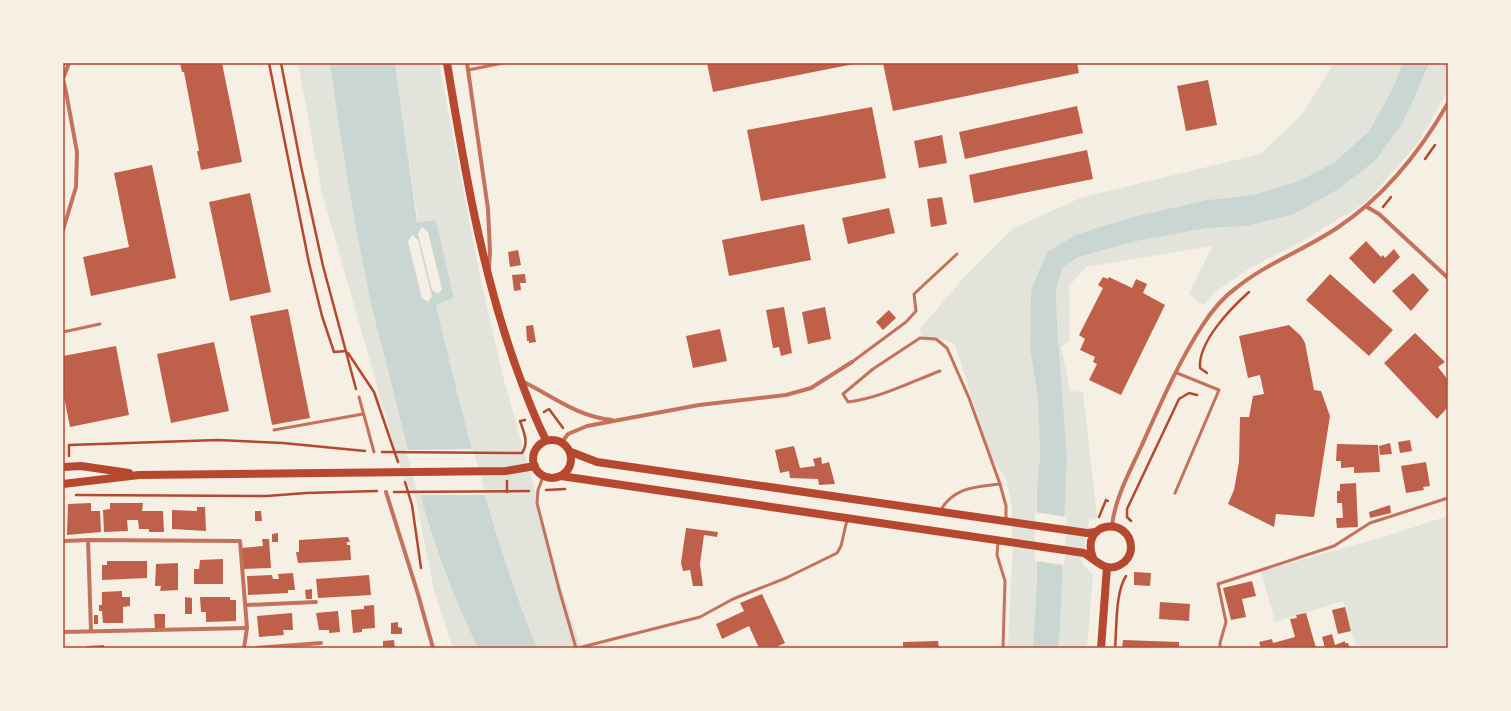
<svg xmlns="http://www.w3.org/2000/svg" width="1511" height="711" font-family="Signika,sans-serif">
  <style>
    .green { fill: #e2e4dc }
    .water { fill: #c9d6d2; fill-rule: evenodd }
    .pier { fill: #f6efe4 }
    .building { fill: #bf614a }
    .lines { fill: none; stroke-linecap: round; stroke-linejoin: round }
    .path { stroke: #b5482f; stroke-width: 2.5 }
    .service { stroke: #c5725c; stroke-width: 3 }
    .minor { stroke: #c5725c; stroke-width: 4 }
    .secondary { stroke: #b5482f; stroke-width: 8 }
    .neatline { fill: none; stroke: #b5482f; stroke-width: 1.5 }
  </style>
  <rect width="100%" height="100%" fill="#f6efe4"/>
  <g class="green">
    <path d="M298,63H330C340,136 351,207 366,279C373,318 385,356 394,394C416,484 437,565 478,648H453L434,591L416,499L402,473L322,193Z"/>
    <path d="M395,63H439L480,277L503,376L562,589L581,648H537C492,537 464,422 436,305L454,298L436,220L418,222Z"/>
    <path d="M1334,63H1403L1392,90L1369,131L1335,162L1299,181L1253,195L1207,200L1132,217L1047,253L1031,290L1030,348L1038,398L1040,456L1037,489V582L1033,648H1008L1013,542L1011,523L1012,506L1006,479L990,456L955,344L937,337L925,343L919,330L968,273L1012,229L1080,198L1260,154L1301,116Z"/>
    <path d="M1430,63H1448V91L1417,144L1365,203L1299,243L1250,268L1215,292L1203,305L1189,294L1212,246L1086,267L1069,286L1070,340L1061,347L1070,391L1083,392L1097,517L1094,520L1089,519L1082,563L1093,575L1087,648H1058L1067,456L1057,324L1056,289L1063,267L1078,257L1137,241L1207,228L1246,226L1292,215L1337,190L1376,160L1427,72Z"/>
    <path d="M1448,516V648H1356L1343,601L1275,622L1261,571L1380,538Z"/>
  </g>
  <g class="water">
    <path d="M330,63H395L417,222L436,220L454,298L436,305C464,422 492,537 537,648H478C437,565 416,484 394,394C385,356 373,318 366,279C351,207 340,136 330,63ZM422,227L428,232L442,289L438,294L432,290L418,234ZM412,235L418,240L432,297L428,302L422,298L408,242Z"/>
    <path d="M1403,63H1430L1402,124L1376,160L1337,190L1292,215L1246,226L1207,228L1137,241L1078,257L1063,267L1056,289L1057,324L1067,456L1060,627L1058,648H1033L1037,582V489L1040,456L1038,398L1030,348L1031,290L1047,252L1076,235L1132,217L1207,200L1253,195L1299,181L1335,162L1369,131L1392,90Z"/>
  </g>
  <g class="pier">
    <path d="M473,449L486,495H418L406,450Z"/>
    <path d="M1035,512L1067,517L1064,565L1035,561Z"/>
  </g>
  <g class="building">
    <path d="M180,63H222L242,162L201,170L197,151H199L184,72H182Z"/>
    <path d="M707,63H854V64L713,92Z"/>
    <path d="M883,63H1077L1079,73L893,111Z"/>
    <path d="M1208,80L1217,125L1186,131L1177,86Z"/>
    <path d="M1077,106L1083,133L965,159L959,132Z"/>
    <path d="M872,107L886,178L761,201L747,130Z"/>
    <path d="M942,135L947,163L919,168L914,141Z"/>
    <path d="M1087,150L1093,179L974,203L969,175Z"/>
    <path d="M152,165L176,278L91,296L83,257L129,247L114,173Z"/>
    <path d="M250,193L271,292L230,301L209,202Z"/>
    <path d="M942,197L947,224L931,227L927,199Z"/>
    <path d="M889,208L895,233L848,244L842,218Z"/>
    <path d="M804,224L811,260L729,276L722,240Z"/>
    <path d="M1366,241L1381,257L1383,255L1385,258L1394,249L1400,257L1374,284L1349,258Z"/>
    <path d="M518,250L521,265L510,267L508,252Z"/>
    <path d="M1413,273L1429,290L1411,311L1392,291Z"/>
    <path d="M525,274L526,283H520L521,290L514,291L512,275Z"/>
    <path d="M1330,274L1393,330L1369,356L1306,300Z"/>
    <path d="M1103,277L1108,279L1109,277L1132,288L1136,279L1147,284L1143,293L1165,305L1121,395L1089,380L1097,364L1093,362L1095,357L1080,350L1085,339L1079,335L1103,288L1098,285Z"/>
    <path d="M784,307L792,353L781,356L779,347L773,348L766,310Z"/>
    <path d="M825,307L831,339L808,344L802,312Z"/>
    <path d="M288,309L310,418L272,425L250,316Z"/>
    <path d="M889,310L896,318L883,330L876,322Z"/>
    <path d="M533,325L536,342L529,343V341H527L526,326Z"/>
    <path d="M1289,325L1301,336L1305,343L1314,390L1321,391L1330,416L1314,517L1276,514L1274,527L1228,504L1234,490L1239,462L1240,417H1249L1253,396L1264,394L1260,375L1248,378L1239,336Z"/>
    <path d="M720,329L727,361L693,368L686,336Z"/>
    <path d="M1415,333L1445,362L1438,367L1448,380V407L1437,419L1384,363Z"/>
    <path d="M214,342L229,411L171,423L157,354Z"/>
    <path d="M116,346L129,415L70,427L63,392V356Z"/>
    <path d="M1410,440L1412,451L1400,453L1398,442Z"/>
    <path d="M1390,443L1392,454L1380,455L1379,446Z"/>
    <path d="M1337,444L1378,445L1380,472L1354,473V467L1341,468V461H1336Z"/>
    <path d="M794,446L800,468L815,466L813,459L821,457L822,464L829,462L835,484L819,485L818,479L790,478L789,471L780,473L775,450Z"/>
    <path d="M1426,462L1430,486L1423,487L1424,490L1406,493L1401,466Z"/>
    <path d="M1356,483L1358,527L1337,528L1336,518H1343L1342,503H1337V491H1340V484Z"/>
    <path d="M91,503V511H100L101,532L67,535L68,504Z"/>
    <path d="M110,503H143L142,511H163L164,532H149V529H139L138,520H127L128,531L104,532L103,510L110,509Z"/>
    <path d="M1390,505L1391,513L1370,518L1369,512Z"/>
    <path d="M197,507H205L206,531L172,529V510L197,511Z"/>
    <path d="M255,511H261L262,521H255Z"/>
    <path d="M686,528L718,532L717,537L704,535L700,564L703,586H693L690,570L683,571L681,563Z"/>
    <path d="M278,533V542H272V534Z"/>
    <path d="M348,537L350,542H347V545H350L351,560L298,563L296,552H299V540Z"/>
    <path d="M262,539H269L271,568L243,569L241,548L263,546Z"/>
    <path d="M223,559V584H194V569H199L200,560Z"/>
    <path d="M107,561H147V578L102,580V565H107Z"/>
    <path d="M178,563V590L160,591L161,586H155L156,564Z"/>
    <path d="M1134,572L1151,573L1150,586L1134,585Z"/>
    <path d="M293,573L295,590H288V593L248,595L247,576L272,575L273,579H279L278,574Z"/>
    <path d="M369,575L371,595L318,598L316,579Z"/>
    <path d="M1252,581L1256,596L1242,599L1246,617L1231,620L1223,588Z"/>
    <path d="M312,589V599H306L305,590Z"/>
    <path d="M122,591V597H130V606L123,607V623H103L102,611H99V605H102V592Z"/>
    <path d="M762,594L785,643L774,648H759L749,626L722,639L716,624L744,611L740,603Z"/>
    <path d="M185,597L192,598V614H185Z"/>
    <path d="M200,597H230V600H236V621L206,622V612H201Z"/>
    <path d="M1160,602L1190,604L1189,621L1159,619Z"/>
    <path d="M374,605L375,628L362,629V632L353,633L351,610L364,609V606Z"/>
    <path d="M1345,607L1351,631L1338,634L1332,610Z"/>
    <path d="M338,611L340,632L329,633V630H319L316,613Z"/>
    <path d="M292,613L293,630H283L284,635L259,637L257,616Z"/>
    <path d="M1306,613L1316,648H1261L1259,642L1272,639L1273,643L1295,637L1290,619L1297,618L1296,615Z"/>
    <path d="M154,614H165V629H155Z"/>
    <rect x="94" y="615" width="4" height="9"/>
    <path d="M398,622V627L402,628V634H391V623Z"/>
    <path d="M1332,634L1335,645L1345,641V643H1348L1350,648H1325L1322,637Z"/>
    <path d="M394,640L395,648H383V641Z"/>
    <path d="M1123,640L1179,642V648H1122Z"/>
    <path d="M938,641L939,648H903V642Z"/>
    <path d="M104,645V648H86V646Z"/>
  </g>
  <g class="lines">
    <g class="path">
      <path d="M269,63L309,263L322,316L334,352L346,351"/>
      <path d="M281,63L301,166L323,266L356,389"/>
      <path d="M1425,159L1435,145"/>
      <path d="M1383,207L1391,197"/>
      <path d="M348,353L374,392L398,462"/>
      <path d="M1207,373L1200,368C1198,342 1230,309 1249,292"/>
      <path d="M544,412L549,409L563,428"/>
      <path d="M382,452L522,453C529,443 524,432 520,421L525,420"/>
      <path d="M69,456V445L218,440L283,443L365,451"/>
      <path d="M507,481V492"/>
      <path d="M405,482L412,505L421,568"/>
      <path d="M546,490L565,489"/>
      <path d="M394,492L529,491"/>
      <path d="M76,495L267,496L306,493L377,491"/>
      <path d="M1099,517L1106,500L1108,501"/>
      <path d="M1131,521L1127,517V509L1179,399L1189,393L1197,395"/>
      <path d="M1115,648C1117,627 1115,593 1126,576"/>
    </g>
    <g class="service">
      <path d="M468,70L503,63"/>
      <path d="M63,332L100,324"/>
      <path d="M852,362L906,322L916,311L914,294L957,254"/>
      <path d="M940,371C911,382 880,398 848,402L843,394L873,369L920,338L936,339L947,348L969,398L1000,484L1006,506V520"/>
      <path d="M359,397L374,452"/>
      <path d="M274,430L363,414"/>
      <path d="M543,477L538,490L537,503L559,589L576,648"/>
      <path d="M1175,493L1219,390L1177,373"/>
      <path d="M940,511C954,487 975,487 1000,484"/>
      <path d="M998,541L997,555L1005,581L1003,648"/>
      <path d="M578,648L700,617L733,599L786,578L837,553L841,546L847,520"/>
      <path d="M1220,648V643L1226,622L1218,584L1334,546L1370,523L1448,498"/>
    </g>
    <g class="minor">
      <path d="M467,63L488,209L490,252L489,267"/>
      <path d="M63,92H66L77,152L76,187L63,230"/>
      <path d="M66,92L63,79L69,63"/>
      <path d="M1367,207L1379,214L1448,278"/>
      <path d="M522,381C554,397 576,416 612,420"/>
      <path d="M562,442L568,434L587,426L699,405L786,395L811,388L852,362"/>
      <path d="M386,492L418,594L433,648"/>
      <path d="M1112,526C1115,498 1130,471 1142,445C1160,405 1178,363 1202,326C1211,312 1222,298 1236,288C1267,263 1304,250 1337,228C1384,197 1420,152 1448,103"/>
      <path d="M63,541L88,540"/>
      <path d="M246,605L316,602"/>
      <path d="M91,631L88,540L240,541L247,628L244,648"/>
      <path d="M63,632L247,628"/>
      <path d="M256,648L321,643"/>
    </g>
    <g class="secondary">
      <path d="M447,63C464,166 481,269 516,367C525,392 534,417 546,440"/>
      <circle cx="552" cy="459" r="19"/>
      <path d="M571,452L597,462L1087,533L1096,532"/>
      <path d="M63,467L81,466L129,473"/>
      <path d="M561,476L1084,553C1096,560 1105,573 1120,565C1126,562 1131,555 1131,548C1131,516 1079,520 1093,558"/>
      <path d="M63,484L139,475L506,471L535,466"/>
      <path d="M1101,648L1107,567"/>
    </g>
  </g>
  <rect width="1511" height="711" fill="none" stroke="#f6efe4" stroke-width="128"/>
  <rect x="64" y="64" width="1383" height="583" class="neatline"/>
</svg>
